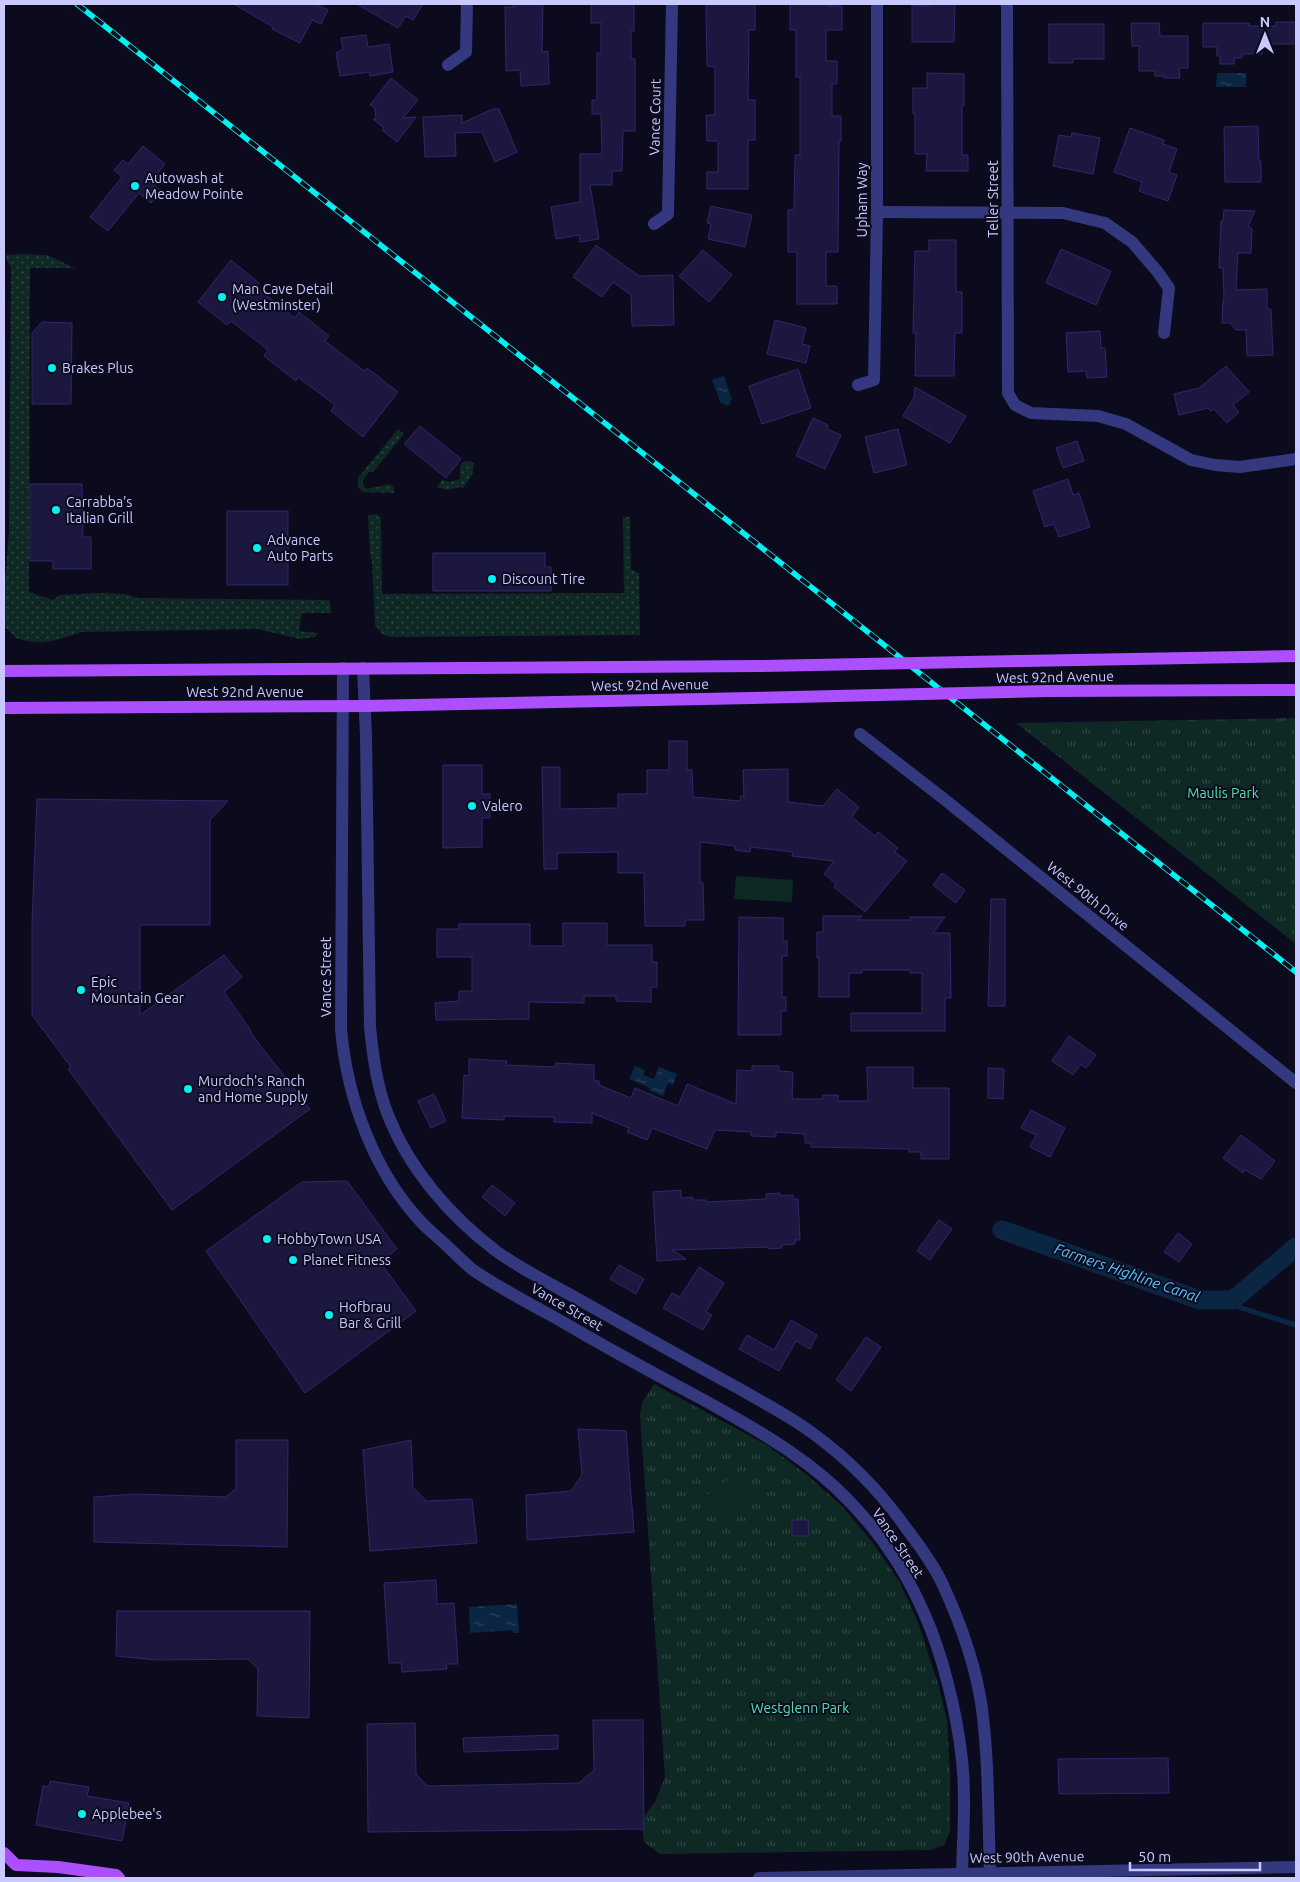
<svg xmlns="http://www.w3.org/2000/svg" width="1300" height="1882" font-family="Ubuntu,sans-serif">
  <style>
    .grass { fill: url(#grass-dots) }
    .park { fill: url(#park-tufts) }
    .garden { fill: #0e2824 }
    .water { fill: url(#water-ripples) }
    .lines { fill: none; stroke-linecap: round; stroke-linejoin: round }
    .stream { stroke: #0a2643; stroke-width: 5 }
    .canal { stroke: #0a2643; stroke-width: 19 }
    .building { fill: #1b173f; stroke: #2e286c }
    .minor { stroke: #34397f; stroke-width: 12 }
    .major { stroke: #ab4fff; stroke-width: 12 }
    .rail-casing { stroke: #00f3f2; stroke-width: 5.5 }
    .rail { stroke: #0c0b1e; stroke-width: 4; stroke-dasharray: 11; stroke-linecap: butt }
    .major-bridge { stroke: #ab4fff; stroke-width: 12 }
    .poi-dot { fill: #00f3f2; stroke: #0c0b1e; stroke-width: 2 }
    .labels { text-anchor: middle; stroke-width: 4; stroke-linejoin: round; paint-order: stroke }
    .street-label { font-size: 14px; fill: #c9c8ff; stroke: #0c0b1e }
    .poi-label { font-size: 14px; fill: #c9c8ff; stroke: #0c0b1e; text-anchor: start }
    .park-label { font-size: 14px; fill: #51e2af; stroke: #0c0b1e }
    .water-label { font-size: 15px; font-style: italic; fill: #56c2ff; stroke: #0c0b1e }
  </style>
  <defs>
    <pattern id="grass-dots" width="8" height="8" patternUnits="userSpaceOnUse" patternTransform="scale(1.25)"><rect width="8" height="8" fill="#0e2824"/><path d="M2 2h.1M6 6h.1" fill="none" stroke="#304645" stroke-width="1.8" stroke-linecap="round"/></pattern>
    <pattern id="park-tufts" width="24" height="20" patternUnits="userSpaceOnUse" patternTransform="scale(1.25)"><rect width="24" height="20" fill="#0e2824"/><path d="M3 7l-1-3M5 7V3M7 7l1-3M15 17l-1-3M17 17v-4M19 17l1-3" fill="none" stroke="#304645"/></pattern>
    <pattern id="water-ripples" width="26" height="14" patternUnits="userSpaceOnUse" patternTransform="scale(1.25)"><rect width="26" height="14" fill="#0a2643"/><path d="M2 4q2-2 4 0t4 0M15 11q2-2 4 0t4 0" fill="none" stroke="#2c445f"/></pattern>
  </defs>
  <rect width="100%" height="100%" fill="#0c0b1e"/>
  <g class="grass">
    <path d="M21,254L47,255L75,268H30L29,592L53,600L60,595L102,593L125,594L138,598L330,600L331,613H302L299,631L318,633L315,637L300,639L257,629L82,632L53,641L40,642L26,641L16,638L4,626V584L6,570L9,532L11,267L7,260L6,255Z"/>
    <path d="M398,429L404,434L373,472H369L362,482L366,489L390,484L394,488V493L363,492L358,487V478Z"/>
    <path d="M466,461H470L474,464L472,475L463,488L459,487L448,490L437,487L442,480L450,482L460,479C461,471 457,465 466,461Z"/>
    <path d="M377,514L381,519L382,594L624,593L623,517H630L631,569L639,573L640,635L391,637L383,635L375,625L372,561L370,554L368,515Z"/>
  </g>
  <g class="park">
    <path d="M1296,718V944L1016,723Z"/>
    <path d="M654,1384L767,1445L807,1475L841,1505L873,1543L899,1581L918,1622L938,1684L947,1720L950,1771V1832L944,1845L930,1850L660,1854L644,1842L641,1820L655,1802L665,1777L640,1415L642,1403Z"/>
  </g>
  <g class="garden">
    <path d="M736,876L793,880L792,902L734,899Z"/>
    <path d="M735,1475L751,1499L718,1521L702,1498Z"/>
  </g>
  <g class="water">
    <path d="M1217,73H1246V87H1216Z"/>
    <path d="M724,376L732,400L730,401L731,404L725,406L724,403L721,404L712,380Z"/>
    <path d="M635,1066L645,1070L643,1075L654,1079L659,1067L677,1074L673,1085L668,1083L663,1096L649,1090L650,1088L629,1079Z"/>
    <path d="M517,1604L519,1633H513L512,1630L470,1633L469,1607Z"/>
  </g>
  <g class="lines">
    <path class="stream" d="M1235,1306L1296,1325"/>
    <path class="canal" d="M1002,1230L1200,1300H1233L1296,1247"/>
  </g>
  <g class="building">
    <path d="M234,4H316L328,10L321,24L312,20L300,43L272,29L273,27Z"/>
    <path d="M357,4H423L413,20L406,16L398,28Z"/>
    <path d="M514,4H543L542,52L548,51L549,84L521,86L520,70L506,71L505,7H514Z"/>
    <path d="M591,4H634V31H631V59H635V131H623L622,171H612V185H590L599,239L580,242L579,235L556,239L551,207L580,202V154H602L601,114H592V100H597V53H601V23H591Z"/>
    <path d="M718,4H755V30H749L748,100H755V140H748V189H707V172H718V141H707L706,115H715V67L707,66L706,5Z"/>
    <path d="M790,4H829V6H842V30H826V61H837V84H832V116H841V141H839L838,252H826V286H837V304H797V252H788V210H794L795,155H800V77H796V30H790Z"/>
    <path d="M929,4H955L954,42H912V5L929,6Z"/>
    <path d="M1276,22H1296V44H1262V54H1242V58H1234V64H1220V56H1217V47H1203V23H1249V26H1276Z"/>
    <path d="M1131,23H1159L1160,36H1188V68H1179L1180,78H1164V76H1155V71H1139V46H1132Z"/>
    <path d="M1049,24H1104V59H1073V63H1049Z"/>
    <path d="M366,35L368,47L389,44L393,72L370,76L369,72L340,76L336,53L343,49L341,38Z"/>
    <path d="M927,73L964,74V106H962V155H968V171H926L927,154H915V114H913V88H927Z"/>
    <path d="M391,78L418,100L403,118L416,117L397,142L382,130L384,128L373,119H376L375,108L370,105Z"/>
    <path d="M493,109H499L517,152L495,162L482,132L455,133L456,156L425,157L423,117L462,115V123Z"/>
    <path d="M1258,126L1259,161H1261V182H1225L1224,127Z"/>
    <path d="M1130,128L1164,140L1163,144L1177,149L1169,172L1177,175L1168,201L1139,191L1142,182L1114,172Z"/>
    <path d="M1072,133L1100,138L1093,174L1053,166L1059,135L1071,137Z"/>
    <path d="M143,146L165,164L151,182L161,191L151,203L139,193L108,231L90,217L122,177L114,170L123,160L128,164Z"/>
    <path d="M711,206L752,215L745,247L708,239L711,224L707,223Z"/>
    <path d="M1224,210L1255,211L1248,226L1252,229L1251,253H1238L1236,290L1267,289V309H1271L1273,355L1247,356L1246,330H1236L1230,323H1222L1223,300L1224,298L1223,268H1219L1221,221H1223Z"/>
    <path d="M929,240H956V292H962V333H955L954,376H915L916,333H913L915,251H929Z"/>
    <path d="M596,245L639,276L673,275L674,325L632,326L631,295L613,282L602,297L573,277Z"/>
    <path d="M1061,249L1111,271L1096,305L1046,283Z"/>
    <path d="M703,250L732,275L709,302L679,276Z"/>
    <path d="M231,260L259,283L256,287L295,318L299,312L329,336L325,341L364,371L367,368L398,392L363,437L331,411L335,405L298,377L296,381L264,356L268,350L231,321L227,325L198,302Z"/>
    <path d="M775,320L806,328L802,344L810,346L806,363L767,354Z"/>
    <path d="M42,322L72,323L71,404H32V333Z"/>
    <path d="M1100,331L1101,348H1105L1107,377L1087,378L1086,371L1068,372L1066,333Z"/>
    <path d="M1226,366L1249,392L1233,405L1239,412L1227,423L1214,409L1211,411L1208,408L1179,415L1174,394L1199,388Z"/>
    <path d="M798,369L811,408L762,424L749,386Z"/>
    <path d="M915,387L966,416L950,443L903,416L914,397Z"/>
    <path d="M813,418L828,425L827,429L841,435L825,469L796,456Z"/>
    <path d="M420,426L461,459L446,478L404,444Z"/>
    <path d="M898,429L907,465L874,473L865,437Z"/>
    <path d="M1077,441L1084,461L1063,468L1056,448Z"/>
    <path d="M1068,479L1073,495L1079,493L1090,527L1059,537L1054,524L1045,527L1033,491Z"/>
    <path d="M30,484H82L83,537H91V569H53V561H30Z"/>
    <rect x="227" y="511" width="61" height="74"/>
    <path d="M433,553H545V567H551V591H433Z"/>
    <path d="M669,741H687V770H692L693,797L740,801L741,796H744L743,770L788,769V802L823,806L837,789L859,807L852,817L875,836L878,832L898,848L895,852L907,861L865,912L834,887L836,884L824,874L834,861L792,856L793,852L751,847L750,852L735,850V846L700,842V883H703L704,920H685V926H645L644,873H618V852L557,853V869H544L542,767H560V809L618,808V794H647V770H669Z"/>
    <path d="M443,765H482V794H490V818H482V847L443,848Z"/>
    <path d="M37,799L228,801L210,820V925H140V1015L224,955L242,977L224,992L249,1028L253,1036L310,1109L172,1210L68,1069L71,1067L32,1015V923Z"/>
    <path d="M942,873L965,890L956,903L933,885Z"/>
    <path d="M991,899H1005V1006H988Z"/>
    <path d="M823,916H862L859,920H910V917H945L933,933H950L951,998H945V1031H851V1013H922V973H910V970H862V973H849V997H819V958H817V932H823Z"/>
    <path d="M739,917L783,918V941H787V956H782V997H786V1011H781V1035H738Z"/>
    <path d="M563,923H607V945H652V962H657V987H651V1002L616,1001V996H584V1003L529,1002V1019L436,1020L435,1003L459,1001V991H472V957H437V929H459V924H530V946H563Z"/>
    <path d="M1069,1036L1096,1055L1086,1068L1081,1064L1073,1075L1052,1061Z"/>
    <path d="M469,1059L507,1061L506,1065L555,1067L556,1063L594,1065V1081H599V1085L631,1098L635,1088L678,1106L687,1084L736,1104L737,1070L752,1071V1066H779V1071L793,1072L792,1099H823V1095H838V1101H868L867,1067H913V1088H949V1159H921V1152H909V1149L811,1147V1143H805V1134L776,1132V1137L751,1136V1132L715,1130L707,1149L652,1128L647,1140L627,1132L629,1128L592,1113V1123L554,1122V1117H535L504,1116V1120L462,1118L464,1075L469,1076Z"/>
    <path d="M988,1068L1004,1069L1003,1099L988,1098Z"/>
    <path d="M434,1094L446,1121L431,1128L418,1101Z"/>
    <path d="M1031,1110L1065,1128L1050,1157L1030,1147L1036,1135L1021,1128Z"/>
    <path d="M1241,1135L1275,1161L1261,1179L1245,1170L1243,1173L1223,1158Z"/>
    <path d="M347,1181L397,1249L380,1262L416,1311L305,1393L206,1251L302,1182Z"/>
    <path d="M492,1185L515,1203L505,1216L482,1197Z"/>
    <path d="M681,1190V1198L693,1197V1200H706V1202L766,1199V1194L780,1193V1196L793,1195V1199H798L800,1240H795V1244L782,1245V1248L768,1249V1247L672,1250L686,1259L657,1261L653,1192Z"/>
    <path d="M939,1220L952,1229L930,1260L917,1251Z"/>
    <path d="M1178,1233L1192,1244L1179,1262L1164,1252Z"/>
    <path d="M619,1265L644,1279L636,1294L610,1279Z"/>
    <path d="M699,1267L724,1283L706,1312L712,1315L703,1330L663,1308L672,1293L680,1297Z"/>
    <path d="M791,1320L817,1335L810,1349L796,1341L779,1371L739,1349L747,1335L774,1350Z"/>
    <path d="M866,1337L881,1347L851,1391L836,1380Z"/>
    <path d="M578,1429L626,1431L634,1532L527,1540L526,1495L571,1491L582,1475Z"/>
    <path d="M236,1440H288L287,1547L94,1542V1497L135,1494L226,1497L236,1488Z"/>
    <path d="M411,1440L413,1487L426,1501L472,1499L477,1543L370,1551L363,1450Z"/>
    <path d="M792,1520H808L809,1536H792Z"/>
    <path d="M436,1580L437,1604L454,1603L458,1664H446L447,1669L402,1672L401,1663H389L384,1583Z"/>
    <path d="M117,1611H310L309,1718L257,1716L258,1669L248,1659L157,1660L116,1656Z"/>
    <path d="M593,1720H643L644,1829L368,1832L367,1724L415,1723L416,1774L427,1786L579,1783L594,1770Z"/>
    <path d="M558,1735V1749L464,1752L463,1738Z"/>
    <path d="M1168,1758L1169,1793L1059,1794L1058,1759Z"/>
    <path d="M50,1781L89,1787L87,1796L129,1803L122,1841L36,1825L43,1786L49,1787Z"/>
  </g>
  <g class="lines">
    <g class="minor">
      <path d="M1007,4L1008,393L1015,405L1031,413L1098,416L1126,424L1191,460L1215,465L1240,467L1296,459"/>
      <path d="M448,65L466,52L467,4"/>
      <path d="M877,212L1063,213L1105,223L1132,242L1157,271L1169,288L1164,333"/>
      <path d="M654,224L668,214L672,4"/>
      <path d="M858,385L874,380L877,212V4"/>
      <path d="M343,668L341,1029C347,1098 374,1173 423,1224C431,1232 440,1239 448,1247C456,1254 464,1263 473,1270C501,1289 532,1305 561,1321C607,1348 653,1373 700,1398C747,1424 796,1451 836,1488C873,1523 904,1567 924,1613C943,1655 957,1714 962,1760C966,1798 963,1836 962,1873"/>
      <path d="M363,668L366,736L370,1027C373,1057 377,1087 388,1115C409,1169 450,1216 496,1251C525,1272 563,1290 594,1308C642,1335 690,1362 738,1388C762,1402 788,1415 811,1432C847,1458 880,1491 906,1528C919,1545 934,1565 943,1585C961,1624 976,1666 982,1709C989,1763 988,1819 990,1873"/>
      <path d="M860,734L944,799L1296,1083"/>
      <path d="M759,1878L1296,1867"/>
    </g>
    <g class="major">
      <path d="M1021,661L1296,656"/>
      <path d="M4,671L761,666"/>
      <path d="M1048,691L1296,690"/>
      <path d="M4,708L366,706L752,698"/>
      <path d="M4,1853L16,1865L58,1867L116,1875L119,1878"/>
    </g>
    <defs>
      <path id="rail" d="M77,4L1296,972"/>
    </defs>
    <use href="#rail" class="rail-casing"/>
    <use href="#rail" class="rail"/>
    <g class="major-bridge">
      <path d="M761,666L1021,661"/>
      <path d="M752,698L1048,691"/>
    </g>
  </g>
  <g class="poi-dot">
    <circle cx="135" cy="186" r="5"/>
    <circle cx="222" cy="297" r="5"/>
    <circle cx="52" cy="368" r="5"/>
    <circle cx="56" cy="510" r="5"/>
    <circle cx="257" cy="548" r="5"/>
    <circle cx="492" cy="579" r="5"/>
    <circle cx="472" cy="806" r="5"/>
    <circle cx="81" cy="990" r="5"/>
    <circle cx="188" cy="1089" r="5"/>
    <circle cx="267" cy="1239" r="5"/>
    <circle cx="293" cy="1260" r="5"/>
    <circle cx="329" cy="1315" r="5"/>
    <circle cx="82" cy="1814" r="5"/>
  </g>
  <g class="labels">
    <g class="street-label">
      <text transform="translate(655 117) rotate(-89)" y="5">Vance Court</text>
      <text transform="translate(993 199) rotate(-90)" y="5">Teller Street</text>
      <text transform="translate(862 200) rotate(-90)" y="5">Upham Way</text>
      <text transform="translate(1055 677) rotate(-1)" y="5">West 92nd Avenue</text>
      <text transform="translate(650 685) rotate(-1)" y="5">West 92nd Avenue</text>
      <text x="245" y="697">West 92nd Avenue</text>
      <text transform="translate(1088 896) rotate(39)" y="5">West 90th Drive</text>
      <text transform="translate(326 977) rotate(-90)" y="5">Vance Street</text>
      <text transform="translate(567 1307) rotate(30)" y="5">Vance Street</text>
      <text transform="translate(898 1543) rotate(56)" y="5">Vance Street</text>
      <text transform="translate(1027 1857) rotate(-1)" y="5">West 90th Avenue</text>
    </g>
    <g class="poi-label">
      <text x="145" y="183">Autowash at<tspan x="145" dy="16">Meadow Pointe</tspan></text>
      <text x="232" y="294">Man Cave Detail<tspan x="232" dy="16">(Westminster)</tspan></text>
      <text x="62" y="373">Brakes Plus</text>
      <text x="66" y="507">Carrabba's<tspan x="66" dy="16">Italian Grill</tspan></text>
      <text x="267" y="545">Advance<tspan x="267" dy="16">Auto Parts</tspan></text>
      <text x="502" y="584">Discount Tire</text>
      <text x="482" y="811">Valero</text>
      <text x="91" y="987">Epic<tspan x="91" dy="16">Mountain Gear</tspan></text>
      <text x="198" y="1086">Murdoch's Ranch<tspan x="198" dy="16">and Home Supply</tspan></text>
      <text x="277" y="1244">HobbyTown USA</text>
      <text x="303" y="1265">Planet Fitness</text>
      <text x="339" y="1312">Hofbrau<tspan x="339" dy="16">Bar &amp; Grill</tspan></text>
      <text x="92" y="1819">Applebee's</text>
    </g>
    <g class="park-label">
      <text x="1223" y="798">Maulis Park</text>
      <text x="800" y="1713">Westglenn Park</text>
    </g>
    <g class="water-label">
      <text transform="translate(1127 1273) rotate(19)" y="5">Farmers Highline Canal</text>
    </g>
  </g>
  <rect width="1300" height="1882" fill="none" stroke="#c9c8ff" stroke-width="10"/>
  <g transform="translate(1265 35)" stroke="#0c0b1e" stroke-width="4" paint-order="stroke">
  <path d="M0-4L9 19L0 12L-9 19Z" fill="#c9c8ff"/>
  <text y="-8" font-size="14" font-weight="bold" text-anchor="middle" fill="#c9c8ff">N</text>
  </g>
  <path d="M1130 1862v8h130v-8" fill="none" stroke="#c9c8ff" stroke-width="2.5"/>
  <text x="1138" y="1862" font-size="15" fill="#c9c8ff" stroke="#0c0b1e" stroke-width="4" paint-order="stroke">50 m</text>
</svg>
